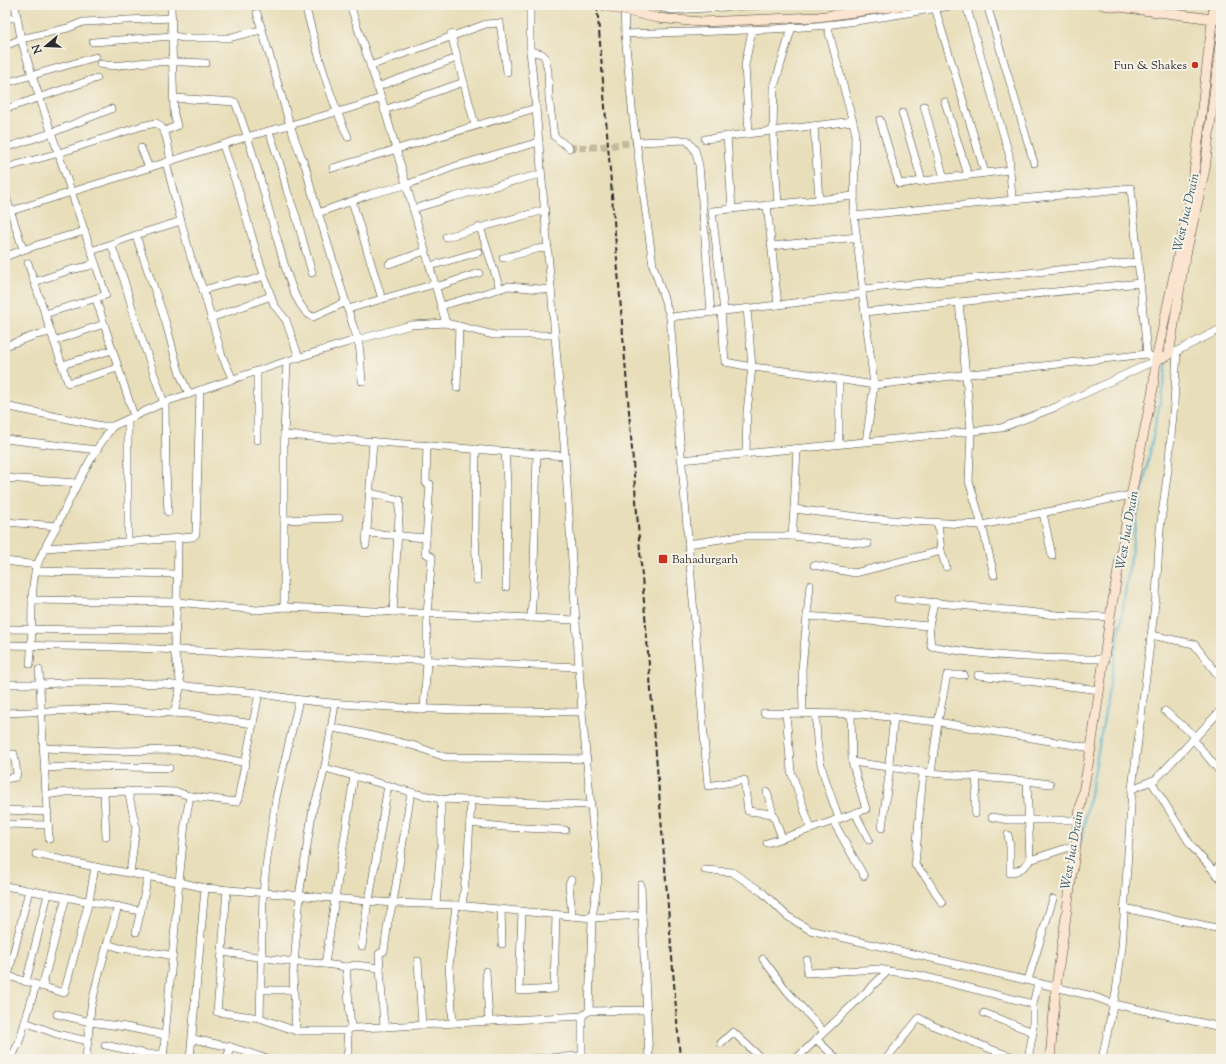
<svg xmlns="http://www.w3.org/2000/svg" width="1226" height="1064" font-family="'Sorts Mill Goudy',serif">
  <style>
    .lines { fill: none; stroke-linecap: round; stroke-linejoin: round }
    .stream { stroke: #51b3d0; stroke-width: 2 }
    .street-tunnel { stroke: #c2ba9d; stroke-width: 7; stroke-dasharray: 7 3.5; stroke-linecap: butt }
    .street-casing { stroke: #474640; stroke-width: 8 }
    .secondary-casing { stroke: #474640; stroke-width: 10 }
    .street { stroke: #fff; stroke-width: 7 }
    .secondary { stroke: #fce5d0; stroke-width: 9 }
    .rail { stroke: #2b2b2b; stroke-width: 2; stroke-dasharray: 6 3; stroke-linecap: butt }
    .secondary-bridge-casing { stroke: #474640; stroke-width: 10; stroke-linecap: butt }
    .secondary-bridge { stroke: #fce5d0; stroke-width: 9 }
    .poi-dot { fill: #c8321e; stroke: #f7f3e8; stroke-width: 1.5 }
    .labels { text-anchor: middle; stroke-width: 4; stroke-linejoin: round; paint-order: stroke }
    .poi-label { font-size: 12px; fill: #2b2b2b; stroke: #f7f3e8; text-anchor: end }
    .water-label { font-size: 13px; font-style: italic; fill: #385b65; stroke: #f7f3e8 }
  </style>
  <rect width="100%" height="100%" fill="#f7f3e8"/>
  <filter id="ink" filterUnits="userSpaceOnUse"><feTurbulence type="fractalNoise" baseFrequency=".025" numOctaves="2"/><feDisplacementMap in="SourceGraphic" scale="8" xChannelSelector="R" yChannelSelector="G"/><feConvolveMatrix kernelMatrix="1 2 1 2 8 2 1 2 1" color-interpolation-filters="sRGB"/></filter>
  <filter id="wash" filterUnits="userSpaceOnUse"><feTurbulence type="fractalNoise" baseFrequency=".012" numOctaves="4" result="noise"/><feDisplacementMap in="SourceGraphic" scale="16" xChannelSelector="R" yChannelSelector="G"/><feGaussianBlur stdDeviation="0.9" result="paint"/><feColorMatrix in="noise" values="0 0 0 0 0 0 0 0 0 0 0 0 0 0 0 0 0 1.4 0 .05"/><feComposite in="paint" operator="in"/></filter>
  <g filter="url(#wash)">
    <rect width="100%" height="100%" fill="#e8deb9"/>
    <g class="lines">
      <g class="stream">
        <path d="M1219,17L1220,5"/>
        <path d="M1218,35L1219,21"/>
        <path d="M1080,845L1095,769L1120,627L1136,522L1165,377L1167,359"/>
        <path d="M1045,1059L1047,1048"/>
      </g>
    </g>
  </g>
  <g filter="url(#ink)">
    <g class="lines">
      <path class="street-tunnel" d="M569,148L599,147L637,142"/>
      <defs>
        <g id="street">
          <path d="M15,5L21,39L32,75L106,295L45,314"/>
          <path d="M305,5C317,50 328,94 348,137"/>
          <path d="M350,5L382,100L446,323"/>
          <path d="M624,5L625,34"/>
          <path d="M650,5L672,10L762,5"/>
          <path d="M966,5L1009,154L1012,200"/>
          <path d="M987,5L1034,163"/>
          <path d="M935,8L985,173"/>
          <path d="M257,13L290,125L301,156L306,168L311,189L353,326C362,347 360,360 362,381"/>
          <path d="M5,18H17"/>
          <path d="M827,25L855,130L854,216L863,289L862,294L865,312L874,385L866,442"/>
          <path d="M451,34L475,125"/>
          <path d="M93,42L173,36L184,38H228L261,30"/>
          <path d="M5,46L21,39L68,28L83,22L172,18"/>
          <path d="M530,51L542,54L545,57L548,71L549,98L554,136L569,148"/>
          <path d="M100,64C116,68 133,63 149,62C168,61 187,62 206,63"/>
          <path d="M370,66L486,24L500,23L507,72"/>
          <path d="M5,83L96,57"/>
          <path d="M377,87L457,58"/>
          <path d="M174,98L235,102C253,147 264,195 278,242C283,260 288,280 296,297C300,305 305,314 313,317L346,302"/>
          <path d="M945,102L968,175"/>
          <path d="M924,106L944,178"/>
          <path d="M536,108L565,456L582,712L598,880L592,918L589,1011L582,1016V1059"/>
          <path d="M5,109L97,78"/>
          <path d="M384,110L464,82"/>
          <path d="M902,113L922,181"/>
          <path d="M880,120L899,184L1010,170"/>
          <path d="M814,126L819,200"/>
          <path d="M164,131L177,126L174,114L171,5"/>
          <path d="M269,131L282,170L287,191L296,216L312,273"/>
          <path d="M749,134L745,65L752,30"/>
          <path d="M727,136L732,209"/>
          <path d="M705,139L853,121"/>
          <path d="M637,142L687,140L695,150L699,165L711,312"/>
          <path d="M223,145L239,192L257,254L274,305L286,320L299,358"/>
          <path d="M5,148L51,133L111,109"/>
          <path d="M141,148L149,168"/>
          <path d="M166,162L181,221"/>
          <path d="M5,168L59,153L142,126L156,123C168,129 168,149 171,161"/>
          <path d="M333,168L536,108L530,51V5"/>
          <path d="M5,194L23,249"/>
          <path d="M778,204L773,131L774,87L792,27"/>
          <path d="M767,205L778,305"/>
          <path d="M413,209L453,197L541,174"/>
          <path d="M11,211L250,136L355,107L381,98"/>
          <path d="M318,213L371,194L406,185L456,166L539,142"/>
          <path d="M480,227L500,289"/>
          <path d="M136,235L181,221L191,258L203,289L222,356L233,380"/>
          <path d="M446,237L545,210"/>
          <path d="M111,244L136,235C145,265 157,294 166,324C172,343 178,378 190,394"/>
          <path d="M772,246L857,237"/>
          <path d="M91,251L111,244L124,280L137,325L164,403"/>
          <path d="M5,257C30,246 58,239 85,231"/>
          <path d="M503,258L537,249L548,248"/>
          <path d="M28,263L68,383L118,368"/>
          <path d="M389,264L425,251"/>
          <path d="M430,266L479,252"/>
          <path d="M34,282L70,270L89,266L94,262"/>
          <path d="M436,287L479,273"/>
          <path d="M863,289L1138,262"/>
          <path d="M203,290L239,280L246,282L264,276"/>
          <path d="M96,299L134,416"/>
          <path d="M382,299L435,284"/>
          <path d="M959,302L971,431L969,481L982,525L994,575"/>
          <path d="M441,306L509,286L551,290"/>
          <path d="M348,309L382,299L352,201"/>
          <path d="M721,311L725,362L752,367L801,373L874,385L1147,354"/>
          <path d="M724,311L712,211L854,196"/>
          <path d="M865,312L1140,283"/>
          <path d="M670,317L778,305L862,294"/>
          <path d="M211,318L271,296"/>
          <path d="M54,341L104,324"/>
          <path d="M5,346L36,335L51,332"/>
          <path d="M1173,353L1221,329"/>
          <path d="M62,365L112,350"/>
          <path d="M839,379V444"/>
          <path d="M457,388L459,326"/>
          <path d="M165,402L166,471L168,512"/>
          <path d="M5,406L102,426H113L165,402L287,361L349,342L411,325L446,323L494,335H555"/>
          <path d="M128,419V542"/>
          <path d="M284,435L565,456"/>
          <path d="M5,439L97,450"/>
          <path d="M257,440V372"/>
          <path d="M797,448L794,509L875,519L982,525L1131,495"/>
          <path d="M476,449L475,533L477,580"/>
          <path d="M505,451L507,483L506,587"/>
          <path d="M746,453L747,412L752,367L747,308"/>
          <path d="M681,460L946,434L1001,428L1056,407L1156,360L1147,354L1131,188L854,216"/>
          <path d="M5,478L77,483"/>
          <path d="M370,493L400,500L393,612"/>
          <path d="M1043,513L1052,556"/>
          <path d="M284,520L339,518"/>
          <path d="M5,522L57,526"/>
          <path d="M367,533L426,538"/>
          <path d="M792,536L794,509"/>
          <path d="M688,544L741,536H792L868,544"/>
          <path d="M366,545L373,441"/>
          <path d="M46,548L193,537L196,534L200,390"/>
          <path d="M941,551L946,567"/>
          <path d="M5,561L37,565"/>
          <path d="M814,565L855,573L941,551L938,523"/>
          <path d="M35,571L178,574"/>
          <path d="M898,599L1057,615L1110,617"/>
          <path d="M32,600L177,602L257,610L284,607L576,620"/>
          <path d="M934,602L929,626L931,646C988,657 1046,659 1105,659"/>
          <path d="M284,607V435L287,361"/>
          <path d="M807,616L929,626"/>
          <path d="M531,618L534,568L537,454"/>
          <path d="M5,629L104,630L133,629L176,630"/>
          <path d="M1151,635L1194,644L1221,679"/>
          <path d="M5,645L111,647L579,667"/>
          <path d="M30,664C34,633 29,603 35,573C38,558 48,542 55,529C73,493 89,457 113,426"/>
          <path d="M39,670L46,795"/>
          <path d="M978,675L1100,690"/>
          <path d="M5,684H40L85,682L164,684L259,693"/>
          <path d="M424,710L427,660V614L432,557L425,553L430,484L426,483L427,445"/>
          <path d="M1165,711L1196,737"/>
          <path d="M5,713L101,709L189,714L253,724"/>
          <path d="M174,713L181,685L174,650L177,602L178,537"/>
          <path d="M764,713L860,714L938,722L1091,748"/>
          <path d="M786,713L791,771L811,829L866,809L852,762L851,714"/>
          <path d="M803,713L802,669L810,585"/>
          <path d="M816,713C816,727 816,740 819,754C822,776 832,797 839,819"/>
          <path d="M331,728L351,731L415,746L445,757L587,759"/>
          <path d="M1193,739L1221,773"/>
          <path d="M43,748L116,751L172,750L190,751L246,763"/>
          <path d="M5,755L14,754L17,773L16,777L5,779"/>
          <path d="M852,762L931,773L1027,781L1030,860L1076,845"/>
          <path d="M44,768L85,766L169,768"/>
          <path d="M325,768L418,794L441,799L587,805"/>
          <path d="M923,772L915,865L926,877L942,903"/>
          <path d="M931,773L938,722L947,675H964"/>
          <path d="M1027,781L1050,784"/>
          <path d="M1151,781L1192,847L1221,879"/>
          <path d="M1132,789L1156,779L1221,710"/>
          <path d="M128,791L136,827L130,873"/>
          <path d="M104,792L106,837"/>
          <path d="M767,792L773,814L782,838"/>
          <path d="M5,810L48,812"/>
          <path d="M855,813L869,840"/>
          <path d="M773,814L748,811L744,780L708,786L670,317L653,265L633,118L625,34C692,31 759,32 826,25C870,20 913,12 956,5"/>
          <path d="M975,814V794L977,790L976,776"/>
          <path d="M992,817L1008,820H1078"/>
          <path d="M833,821L864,876"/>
          <path d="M470,823L504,827L565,830"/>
          <path d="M5,824L49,825"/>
          <path d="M882,828L890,767L889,762L894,717"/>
          <path d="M1008,835L1010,846V873C1018,871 1026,867 1030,860"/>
          <path d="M49,839L46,795L66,792L149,791L177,792L190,796L236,802L238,799L259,693C297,701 336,704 374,706C444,711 513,711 582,712"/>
          <path d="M767,843L811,829"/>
          <path d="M36,854L95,867"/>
          <path d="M705,870L732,872L762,892L787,916L810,930L1038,983"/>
          <path d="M1214,872L1221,864"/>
          <path d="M571,880L569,884L572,916"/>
          <path d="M641,885L642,915"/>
          <path d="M5,886L141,911"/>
          <path d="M227,890L217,1012L260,1018L296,1031H347"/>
          <path d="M299,896L313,808C326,775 329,739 335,704"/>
          <path d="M369,901L388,785"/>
          <path d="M436,904L441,845V799"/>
          <path d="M456,905L592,918L642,915L649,1059"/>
          <path d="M462,906L468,857L471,800"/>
          <path d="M1124,908L1221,929"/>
          <path d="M501,909L502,944"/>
          <path d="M522,911L519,991L554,989L556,914"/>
          <path d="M136,932L148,877"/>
          <path d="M107,944L120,948L164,954L172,956"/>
          <path d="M362,946L368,900"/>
          <path d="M222,952L294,962L325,964"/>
          <path d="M763,959L787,991L824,1032"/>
          <path d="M807,960V973L879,969L888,971"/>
          <path d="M418,961L422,1025"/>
          <path d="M346,967L356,965L380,968"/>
          <path d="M486,971L489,1021"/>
          <path d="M5,975L64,993L89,901L95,867L179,882L205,888L393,903L456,905L449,966L453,1023"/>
          <path d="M8,976L29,890"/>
          <path d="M1028,980L1053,899"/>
          <path d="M26,982L48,894"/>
          <path d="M42,987L66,897"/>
          <path d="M261,990H294"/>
          <path d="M589,1011L647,1010"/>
          <path d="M984,1013L1033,1032V1004L1038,983L1092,996L1114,1004L1221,1027"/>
          <path d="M57,1014L90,1022L126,1027L165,1035"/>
          <path d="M260,1018L263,893L267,859L276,798L299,700"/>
          <path d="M25,1022L57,1034L88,1041"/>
          <path d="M384,1027L379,954L384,951L388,922L393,903L411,792"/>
          <path d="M351,1028L384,1027L582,1016"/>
          <path d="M296,1031L293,975L300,896"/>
          <path d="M193,1039L231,1047L267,1059"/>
          <path d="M816,1039L837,1059"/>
          <path d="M721,1043L733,1032L762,1059"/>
          <path d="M105,1045L147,1054H163"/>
          <path d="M11,1059L19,1042L36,985"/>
          <path d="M86,1059L91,1007L98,977L118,906"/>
          <path d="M163,1059L179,882L185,823L190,796"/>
          <path d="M190,1059L205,888"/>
          <path d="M226,1059L231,1047"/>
          <path d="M346,1059L348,1050L347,1031L351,1028L346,967L325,964L354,776"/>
          <path d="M527,1059L582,1056"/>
          <path d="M796,1059L888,971L918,975L1033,1004"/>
          <path d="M886,1059L919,1018L934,1026L993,1050L1019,1059"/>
          <path d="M1028,1059L1033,1032"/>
          <path d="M1102,1059L1116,991L1122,947L1132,789L1156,596L1160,529L1168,469L1174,404L1177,352"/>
        </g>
        <g id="secondary">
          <path d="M1103,5L1221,20"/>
          <path d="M701,22L818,17L907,5"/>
          <path d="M1156,360L1169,355L1183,268L1205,169L1221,36"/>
          <path d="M1050,1059L1056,987L1076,845L1078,820L1091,748L1110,617L1131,495L1153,389L1156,360L1189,204L1196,159L1214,5"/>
        </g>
      </defs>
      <use href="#street" class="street-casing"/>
      <use href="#secondary" class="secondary-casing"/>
      <use href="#street" class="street"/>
      <use href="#secondary" class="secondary"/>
      <path class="rail" d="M597,5L680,1059"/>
      <defs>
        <path id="secondary-bridge" d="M601,5L657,18L701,22"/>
      </defs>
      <use href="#secondary-bridge" class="secondary-bridge-casing"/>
      <use href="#secondary-bridge" class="secondary-bridge"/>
    </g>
  </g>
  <g class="poi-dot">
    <circle cx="1195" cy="65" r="4"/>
    <rect x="658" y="554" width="10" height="10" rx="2"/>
  </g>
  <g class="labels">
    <g class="poi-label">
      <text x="1187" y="69">Fun &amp; Shakes</text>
      <text x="672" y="563" text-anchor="start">Bahadurgarh</text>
    </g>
    <g class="water-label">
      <text transform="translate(1185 212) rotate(-77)" y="5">West Jua Drain</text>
      <text transform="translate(1126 530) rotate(-80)" y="5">West Jua Drain</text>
      <text transform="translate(1071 850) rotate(-80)" y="5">West Jua Drain</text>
    </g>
  </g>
  <rect width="1226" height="1064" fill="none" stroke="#f7f3e8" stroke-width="20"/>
  <g transform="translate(46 46) rotate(251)" stroke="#f7f3e8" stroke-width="3" paint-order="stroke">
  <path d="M0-3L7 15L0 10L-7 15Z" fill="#2b2b2b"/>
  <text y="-6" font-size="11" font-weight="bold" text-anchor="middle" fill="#2b2b2b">N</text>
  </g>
</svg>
